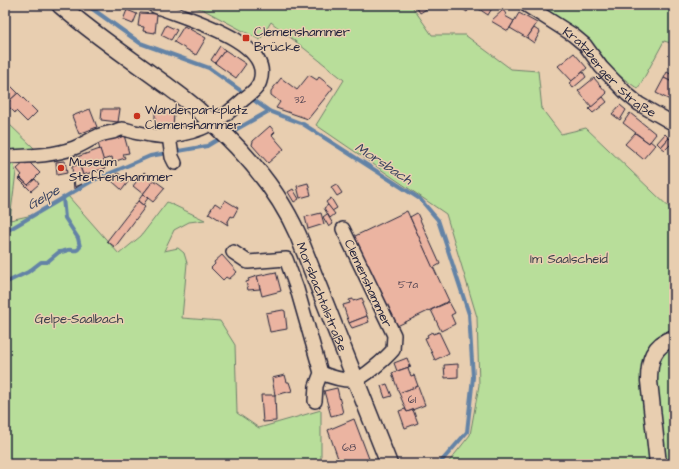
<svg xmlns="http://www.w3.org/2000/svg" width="679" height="469" font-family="'Architects Daughter',sans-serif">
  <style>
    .green { fill: #b8de9a; stroke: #6d806a }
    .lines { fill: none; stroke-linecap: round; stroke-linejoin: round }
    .stream { stroke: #6483a6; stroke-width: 4 }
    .building { fill: #ebb4a1; stroke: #22223b }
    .minor-casing { stroke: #22223b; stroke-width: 16 }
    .major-casing { stroke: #22223b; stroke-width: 19 }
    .minor { stroke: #e8ceb0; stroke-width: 13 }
    .major { stroke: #e8ceb0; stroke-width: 16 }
    .poi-dot { fill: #c8321e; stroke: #e8ceb0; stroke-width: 1.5 }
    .labels { text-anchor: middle; stroke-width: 3; stroke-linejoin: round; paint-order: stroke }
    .number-label { font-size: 11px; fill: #544654 }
    .poi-label { font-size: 13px; fill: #22223b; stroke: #e8ceb0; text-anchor: start }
    .street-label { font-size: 13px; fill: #22223b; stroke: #e8ceb0 }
    .park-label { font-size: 13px; fill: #383e49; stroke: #e8ceb0 }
    .water-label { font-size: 14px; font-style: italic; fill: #38425f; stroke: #e8ceb0 }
  </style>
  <rect width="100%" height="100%" fill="#e8ceb0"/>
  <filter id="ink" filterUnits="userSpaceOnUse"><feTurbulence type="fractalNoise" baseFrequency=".025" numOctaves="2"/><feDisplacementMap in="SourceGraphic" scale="8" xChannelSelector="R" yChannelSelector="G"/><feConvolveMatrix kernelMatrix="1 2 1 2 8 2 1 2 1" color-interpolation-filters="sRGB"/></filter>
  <g filter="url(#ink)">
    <g class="green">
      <path d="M190,5H411L432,35H465L511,69L538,71L542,109L561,134L586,128L674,212V464H447L470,435L479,385L477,317L446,214L316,125L344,80L271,22L260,40L204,10Z"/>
      <path d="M537,5H674V44L664,41L638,89L616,73L587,38Z"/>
      <path d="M5,123L10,125L34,148L14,166L16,172L10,220L37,214L68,196L119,254L141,236L167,202L205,220L189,222L174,230L164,251L178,248L184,253L187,263L182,318L220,321L235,345L237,413L259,428L321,410V464H5Z"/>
    </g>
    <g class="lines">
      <g class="stream">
        <path d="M87,5L140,43L209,68L269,111L303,124L420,199L438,220L469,314L473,377L467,432L439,464"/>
        <path d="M228,134L269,111"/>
        <path d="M5,232L92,181L150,156L207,146L222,137"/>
        <path d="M5,283L28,272L41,262H47L59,252C63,252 65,251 68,250C74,249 76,253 80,247L78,238L65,218L63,198"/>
      </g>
    </g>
    <g class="building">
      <path d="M415,5H433L420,13Z"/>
      <path d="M459,5H472L467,12L458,6Z"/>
      <path d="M473,5H494L488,15Z"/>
      <path d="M127,10L137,14L133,24L123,20Z"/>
      <path d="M503,10L506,14L505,16L514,21L508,31L491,21Z"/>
      <path d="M140,13L157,14L155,33L143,31L144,27L138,26Z"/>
      <path d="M519,13L537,23L527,38L510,28Z"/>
      <path d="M166,25L177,30L171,40L161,35Z"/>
      <path d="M184,26L206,38L196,55L174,42Z"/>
      <path d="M534,28L540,32L534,43L527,38Z"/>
      <path d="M220,46L225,50L215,63L211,60Z"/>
      <path d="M225,50L246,64L236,78L215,63Z"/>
      <path d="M574,53L587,68L572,81L558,66Z"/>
      <path d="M583,72L586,77L573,88L569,83Z"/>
      <path d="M667,72L674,76L672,82L664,78Z"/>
      <path d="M309,75L317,80L319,77L333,88L308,119L276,108L280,102L271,95V91L281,78L297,90Z"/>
      <path d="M594,78L607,93L592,107L578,91Z"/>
      <path d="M664,78L674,83V97L672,101L656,93Z"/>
      <path d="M5,80L18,93L8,102L5,100Z"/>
      <path d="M18,93L37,112L27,122L16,111L15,113L8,106L5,109V100L8,102Z"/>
      <path d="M603,97L607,102L593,113L589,109Z"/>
      <path d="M620,105L626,110L620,120L612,114Z"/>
      <path d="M90,109L97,127L79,134L72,116Z"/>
      <path d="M102,109H120L118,122L101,120Z"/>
      <path d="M155,109L170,110L174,112L173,129H155Z"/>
      <path d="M630,113L656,134L649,143L623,123Z"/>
      <path d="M270,126L275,132L272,135L284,149L268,163L252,145L253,141Z"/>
      <path d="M635,133L649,143L650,141L655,145L643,159L625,144Z"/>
      <path d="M665,134L669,138L661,147L657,143Z"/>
      <path d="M124,135L129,153L123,154L125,158L113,162L112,157L103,160L98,143Z"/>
      <path d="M669,138L673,142L665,150L661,147Z"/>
      <path d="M100,149L106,168L83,175L77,157Z"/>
      <path d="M27,160L40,173L28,185L20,177L22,175L17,169Z"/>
      <path d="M65,161L67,173L57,175L56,162Z"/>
      <path d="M79,164L83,175L74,179L75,187L82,184L74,189L72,167Z"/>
      <path d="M144,172L154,180L143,194L133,186Z"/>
      <path d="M118,173L128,182L122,190L112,181Z"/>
      <path d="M20,178L28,185L35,179L39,184L31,191L19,179Z"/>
      <path d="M154,180L165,188L153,202L143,194Z"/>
      <path d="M308,183L311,195L300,198L297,186Z"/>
      <path d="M336,184L342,193L337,196L331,187Z"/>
      <path d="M293,189L299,199L294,202L288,192Z"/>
      <path d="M143,194L148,198L143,205L138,201Z"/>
      <path d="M331,198L337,208L332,211L326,202Z"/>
      <path d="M225,200L238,208L233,217L231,216L227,223L228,225L209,213L208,214L215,203L221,207Z"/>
      <path d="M138,201L145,207L115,247L107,241Z"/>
      <path d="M328,205L335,214L330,218L324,208Z"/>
      <path d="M407,211L449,301L395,327L353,237Z"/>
      <path d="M321,213L324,224L308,229L305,217Z"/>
      <path d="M417,213L440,264L433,268L410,217Z"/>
      <path d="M327,214L333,224L329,227L323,217Z"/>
      <path d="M222,255L237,272L229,279L226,277L223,280L211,268L215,264L214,262Z"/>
      <path d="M276,272L281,291L262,296L257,276Z"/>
      <path d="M257,276L260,289L248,290L246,282L249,281L248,279Z"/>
      <path d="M362,298L364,303L362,304L367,316L349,323L343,305L350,303L349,300L353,299V301Z"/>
      <path d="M449,302L455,313L451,315L455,324L441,331L431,310Z"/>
      <path d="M283,310L285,311L287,329L270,332L266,313Z"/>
      <path d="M367,316L369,322L352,328L349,323Z"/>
      <path d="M432,332L433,334L439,332L449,353L435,360L425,338L428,337L427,335Z"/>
      <path d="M407,358L410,366H408L409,367L397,371L394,363Z"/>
      <path d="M458,364V377L445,378L444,365Z"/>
      <path d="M408,366L411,367L408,368L411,376L414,375L418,386L399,393L392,373L409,367Z"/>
      <path d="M285,375L287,382H289L292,391L275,395L272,378Z"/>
      <path d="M387,384L392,396L385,398L381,386Z"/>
      <path d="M418,386L425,405L407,412L399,393Z"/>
      <path d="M337,388L343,413L331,416L324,391Z"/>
      <path d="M261,395H275L276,421L263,422Z"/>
      <path d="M405,409L407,412L413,410L418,423L405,428L399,411Z"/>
      <path d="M354,419L371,464H340L328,430Z"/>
    </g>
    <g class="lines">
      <defs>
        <g id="minor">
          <path id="s1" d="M526,5L573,35L585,45L601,67L627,94L639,104L674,124"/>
          <path d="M169,136L172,157L175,163"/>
          <path d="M6,157C29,156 52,156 74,148C82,145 89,140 96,137C101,134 108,133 113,132C116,131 120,129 122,129C126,129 131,131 134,132C146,134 158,138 170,136C203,132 220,121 244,99C250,94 258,89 260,81C274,40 180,17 153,5"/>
          <path d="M233,252L248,262L286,259L297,289L321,373L316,386L315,401"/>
          <path d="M321,373C331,377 344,381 354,380C363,379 387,357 393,350L394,335L343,229"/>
        </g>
        <g id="major">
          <path id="s2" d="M60,5C92,33 128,57 162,82C174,91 187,100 198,110C239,145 276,185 298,235L389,464"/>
          <path d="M658,464L649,381C649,360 653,345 674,338"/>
        </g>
      </defs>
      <use href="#minor" class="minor-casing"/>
      <use href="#major" class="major-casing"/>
      <use href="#minor" class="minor"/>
      <use href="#major" class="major"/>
    </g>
  </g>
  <g class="poi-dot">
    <rect x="242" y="34" width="8" height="8" rx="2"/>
    <circle cx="137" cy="116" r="4"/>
    <circle cx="61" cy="168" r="4"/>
  </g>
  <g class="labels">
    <g class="number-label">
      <text x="300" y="103">32</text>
      <text x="408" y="288">57a</text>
      <text x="412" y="403">61</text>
      <text x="349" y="451">68</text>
    </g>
    <g class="poi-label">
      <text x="254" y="36">Clemenshammer<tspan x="254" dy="15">Brücke</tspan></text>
      <text x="145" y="114">Wanderparkplatz<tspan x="145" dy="15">Clemenshammer</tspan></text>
      <text x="69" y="166">Museum<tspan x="69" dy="15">Steffenshammer</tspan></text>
    </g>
    <g class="street-label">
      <text dy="5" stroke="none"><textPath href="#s1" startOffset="108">Kratzberger Straße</textPath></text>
      <text transform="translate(369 283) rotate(65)" y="5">Clemenshammer</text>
      <text dy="5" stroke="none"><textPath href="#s2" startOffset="401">Morsbachtalstraße</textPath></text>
    </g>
    <g class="park-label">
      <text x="569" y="263">Im Saalscheid</text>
      <text x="79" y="323">Gelpe-Saalbach</text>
    </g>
    <g class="water-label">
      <text transform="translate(384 163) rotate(33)" y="5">Morsbach</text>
      <text transform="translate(43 197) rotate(-30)" y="5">Gelpe</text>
    </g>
  </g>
  <rect width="679" height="469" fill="none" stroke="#e8ceb0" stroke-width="20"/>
  <rect x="10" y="10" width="659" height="449" fill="none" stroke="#22223b" stroke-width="1.5" filter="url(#ink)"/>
</svg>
